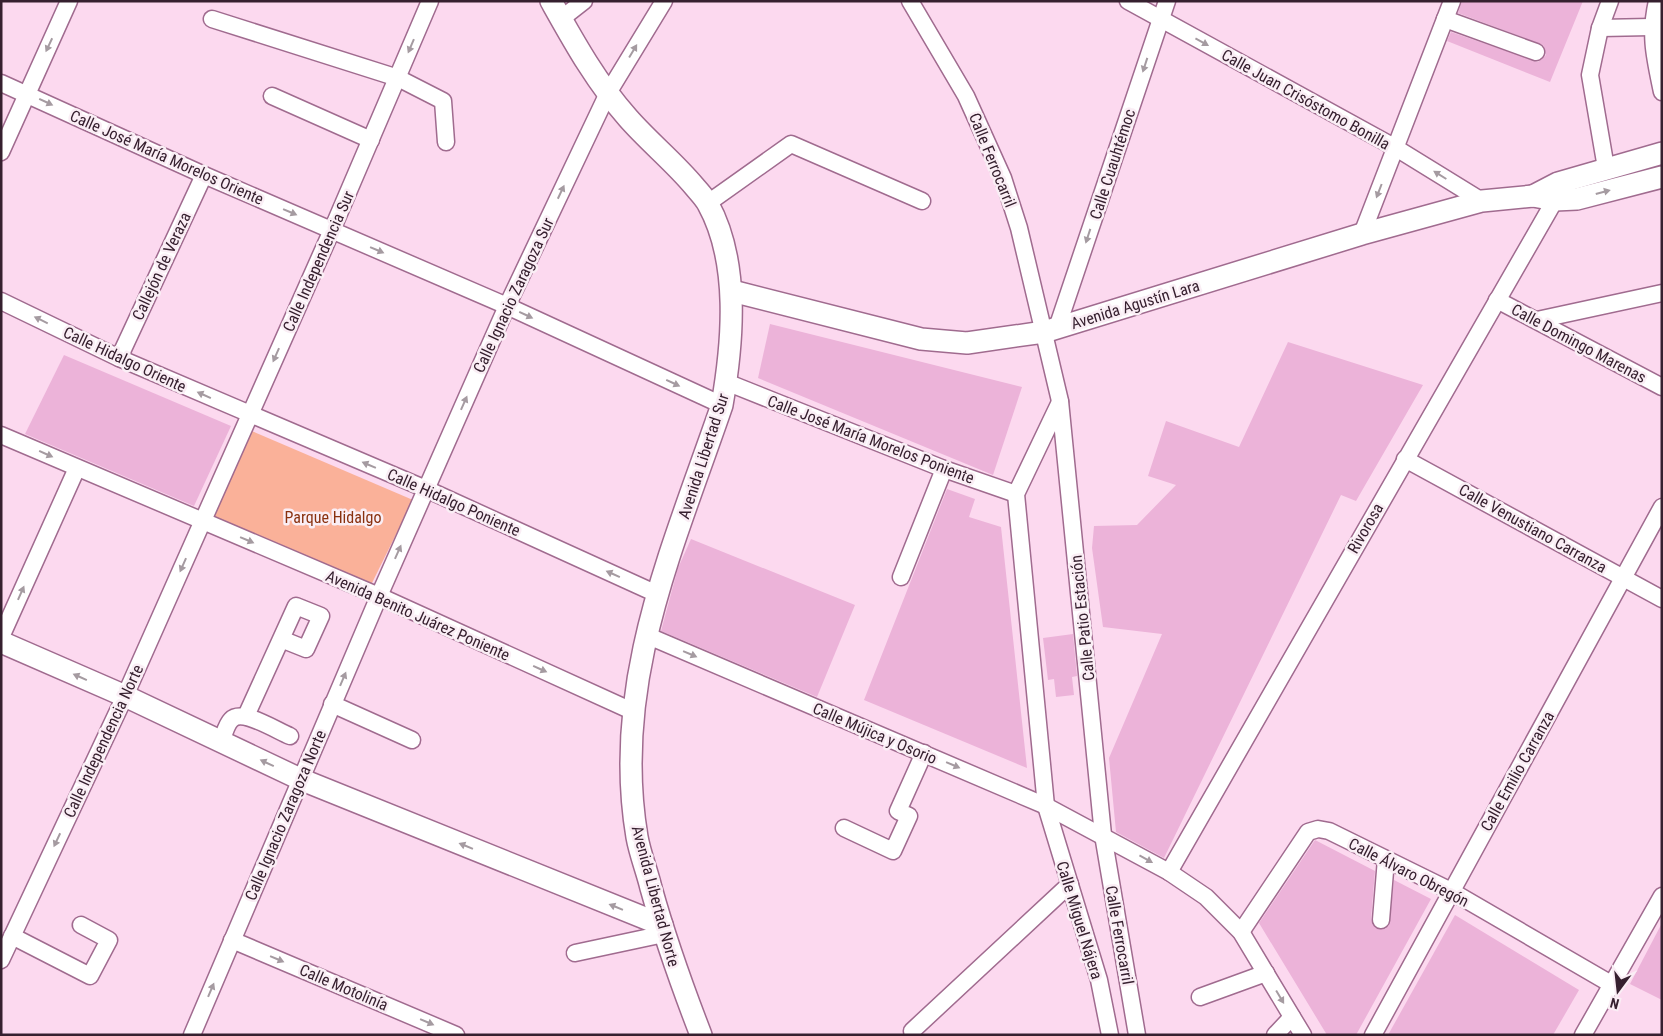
<svg xmlns="http://www.w3.org/2000/svg" width="1663" height="1036" font-family="'Roboto Condensed',sans-serif">
  <style>
    .green { fill: #fab199 }
    .building { fill: #ecb3d9 }
    .lines { fill: none; stroke-linecap: round; stroke-linejoin: round }
    .minor-casing { stroke: #a06b8f; stroke-width: 19 }
    .major-casing { stroke: #a06b8f; stroke-width: 24 }
    .minor { stroke: #fff; stroke-width: 16 }
    .major { stroke: #fff; stroke-width: 21 }
    .oneway { fill: #a59ba1 }
    .labels { text-anchor: middle; stroke-width: 5; stroke-linejoin: round; paint-order: stroke }
    .street-label { font-size: 16px; fill: #36202f; stroke: #faeef5 }
    .park-label { font-size: 16px; fill: #89310f; stroke: #faeef5 }
  </style>
  <rect width="100%" height="100%" fill="#fcd9ef"/>
  <path class="green" d="M247,429L413,500L371,585L213,518Z"/>
  <g class="building">
    <path d="M1583,1L1550,82L1447,41L1451,32L1538,62L1546,55L1543,45L1458,13L1462,1Z"/>
    <path d="M770,324L1022,387L993,475L758,378Z"/>
    <path d="M1288,342L1423,385L1356,501L1341,495L1164,858L1116,832L1109,758L1162,634L1103,627L1092,548L1094,526L1137,525L1176,485L1148,476L1166,421L1239,447Z"/>
    <path d="M64,355L231,426L194,506L25,434Z"/>
    <path d="M947,489L975,499L969,517L1001,527L1027,768L864,700Z"/>
    <path d="M691,539L855,605L817,697L661,631L678,568Z"/>
    <path d="M1073,634L1077,676L1072,677L1074,695L1056,697L1054,679L1048,680L1043,638Z"/>
    <path d="M1315,840L1375,871L1371,919L1376,928L1385,929L1389,925L1394,880L1431,899L1356,1035H1327L1259,923Z"/>
    <path d="M1455,915L1579,990L1553,1035H1388Z"/>
    <path d="M1662,923V1000L1630,984Z"/>
  </g>
  <g class="lines">
    <defs>
      <g id="minor">
        <path d="M910,1L966,96L1003,178L1019,228L1060,401L1103,835L1137,1035"/>
        <path d="M1128,1L1396,148L1482,201"/>
        <path d="M1657,1C1649,36 1655,58 1662,92"/>
        <path d="M212,19L398,78L443,101L446,142"/>
        <path d="M561,19L584,1"/>
        <path d="M1445,19L1536,52"/>
        <path d="M1600,28L1651,27"/>
        <path d="M1,83L204,175L507,306L722,405"/>
        <path d="M272,96L371,140"/>
        <path d="M1,152L69,1"/>
        <path d="M1606,168L1590,75L1600,28L1610,1"/>
        <path d="M708,203L791,144L922,201"/>
        <path d="M1362,234L1452,1"/>
        <path d="M1497,300L1662,387"/>
        <path d="M1,301L119,358L426,489L657,594"/>
        <path d="M1537,320L1662,293"/>
        <path d="M1057,328L1167,1"/>
        <path d="M119,358L204,175"/>
        <path d="M726,382L944,469L1016,494"/>
        <path d="M1060,402L1016,494L1046,806L1099,980L1110,1035"/>
        <path d="M1,435L379,596L632,711"/>
        <path d="M1405,459L1662,599"/>
        <path d="M901,577L944,469"/>
        <path d="M646,635L1046,806L1169,872L1206,897L1241,932L1303,1035"/>
        <path d="M1,637L77,468"/>
        <path d="M332,704L412,740"/>
        <path d="M246,716L296,606L321,616L306,649L281,639"/>
        <path d="M221,742C224,735 226,725 231,720C242,708 277,731 290,736"/>
        <path d="M844,828L893,851L909,816L898,811L924,753"/>
        <path d="M1169,872L1555,200L1557,190"/>
        <path d="M1381,920L1386,859"/>
        <path d="M1241,932L1308,832L1318,829L1329,831L1451,891L1611,984"/>
        <path d="M12,936L90,976L109,940L81,925"/>
        <path d="M232,940L456,1035"/>
        <path d="M575,953L664,934"/>
        <path d="M1,960L125,696L332,230L430,1"/>
        <path d="M1200,997L1266,973"/>
        <path d="M912,1031L1070,884"/>
        <path d="M192,1035L379,596L507,306L608,93L664,1"/>
        <path d="M1275,1035L1292,1017"/>
        <path d="M1373,1035L1662,507"/>
        <path d="M1583,1035L1662,896"/>
      </g>
      <g id="major">
        <path d="M551,1C574,42 596,82 628,118C649,142 674,162 694,186C699,192 705,198 708,204C740,262 733,342 722,405C673,548 611,683 637,837C640,854 647,871 651,888C665,938 682,986 701,1035"/>
        <path d="M1533,196L1558,183L1662,153"/>
        <path d="M732,291L921,339L967,343L1044,332L1362,234L1482,201L1533,196L1555,200L1577,199L1662,177"/>
        <path d="M1,642L125,696L300,779L662,925"/>
      </g>
    </defs>
    <use href="#minor" class="minor-casing"/>
    <use href="#major" class="major-casing"/>
    <use href="#minor" class="minor"/>
    <use href="#major" class="major"/>
  </g>
  <defs><path id="oneway-solid" d="M-6-.8H1V-3.2L6.5 0L1 3.2V.8H-6Z" transform="scale(1.25)"/></defs>
  <g class="oneway">
    <use href="#oneway-solid" transform="translate(1202 42) rotate(29)"/>
    <use href="#oneway-solid" transform="translate(49 45) rotate(115)"/>
    <use href="#oneway-solid" transform="translate(411 46) rotate(113)"/>
    <use href="#oneway-solid" transform="translate(633 51) rotate(-59)"/>
    <use href="#oneway-solid" transform="translate(1145 65) rotate(108)"/>
    <use href="#oneway-solid" transform="translate(46 102) rotate(25)"/>
    <use href="#oneway-solid" transform="translate(1440 175) rotate(-148)"/>
    <use href="#oneway-solid" transform="translate(1379 191) rotate(111)"/>
    <use href="#oneway-solid" transform="translate(561 192) rotate(-65)"/>
    <use href="#oneway-solid" transform="translate(1603 192) rotate(-15)"/>
    <use href="#oneway-solid" transform="translate(290 212) rotate(23)"/>
    <use href="#oneway-solid" transform="translate(1088 236) rotate(108)"/>
    <use href="#oneway-solid" transform="translate(377 250) rotate(23)"/>
    <use href="#oneway-solid" transform="translate(526 315) rotate(25)"/>
    <use href="#oneway-solid" transform="translate(41 320) rotate(-154)"/>
    <use href="#oneway-solid" transform="translate(276 355) rotate(114)"/>
    <use href="#oneway-solid" transform="translate(673 383) rotate(25)"/>
    <use href="#oneway-solid" transform="translate(204 395) rotate(-156)"/>
    <use href="#oneway-solid" transform="translate(464 403) rotate(-66)"/>
    <use href="#oneway-solid" transform="translate(46 454) rotate(24)"/>
    <use href="#oneway-solid" transform="translate(369 465) rotate(-157)"/>
    <use href="#oneway-solid" transform="translate(247 540) rotate(23)"/>
    <use href="#oneway-solid" transform="translate(398 552) rotate(-66)"/>
    <use href="#oneway-solid" transform="translate(183 565) rotate(114)"/>
    <use href="#oneway-solid" transform="translate(613 574) rotate(-156)"/>
    <use href="#oneway-solid" transform="translate(21 593) rotate(-66)"/>
    <use href="#oneway-solid" transform="translate(690 654) rotate(23)"/>
    <use href="#oneway-solid" transform="translate(540 669) rotate(24)"/>
    <use href="#oneway-solid" transform="translate(80 677) rotate(-156)"/>
    <use href="#oneway-solid" transform="translate(343 679) rotate(-67)"/>
    <use href="#oneway-solid" transform="translate(267 763) rotate(-155)"/>
    <use href="#oneway-solid" transform="translate(953 765) rotate(23)"/>
    <use href="#oneway-solid" transform="translate(57 840) rotate(115)"/>
    <use href="#oneway-solid" transform="translate(466 846) rotate(-158)"/>
    <use href="#oneway-solid" transform="translate(1146 859) rotate(29)"/>
    <use href="#oneway-solid" transform="translate(616 907) rotate(-158)"/>
    <use href="#oneway-solid" transform="translate(277 959) rotate(23)"/>
    <use href="#oneway-solid" transform="translate(211 990) rotate(-67)"/>
    <use href="#oneway-solid" transform="translate(1280 997) rotate(59)"/>
    <use href="#oneway-solid" transform="translate(427 1022) rotate(23)"/>
  </g>
  <g class="labels">
    <g class="street-label">
      <text transform="translate(1306 99) rotate(29)" y="6">Calle Juan Crisóstomo Bonilla</text>
      <text transform="translate(167 157) rotate(24)" y="6">Calle José María Morelos Oriente</text>
      <text transform="translate(993 160) rotate(68)" y="6">Calle Ferrocarril</text>
      <text transform="translate(1112 164) rotate(-72)" y="6">Calle Cuauhtémoc</text>
      <text transform="translate(318 261) rotate(-66)" y="6">Calle Independencia Sur</text>
      <text transform="translate(161 266) rotate(-65)" y="6">Callejón de Veraza</text>
      <text transform="translate(513 295) rotate(-65)" y="6">Calle Ignacio Zaragoza Sur</text>
      <text transform="translate(1135 304) rotate(-17)" y="6">Avenida Agustín Lara</text>
      <text transform="translate(1579 343) rotate(28)" y="6">Calle Domingo Marenas</text>
      <text transform="translate(125 359) rotate(25)" y="6">Calle Hidalgo Oriente</text>
      <text transform="translate(871 439) rotate(21)" y="6">Calle José María Morelos Poniente</text>
      <text transform="translate(703 456) rotate(-72)" y="6">Avenida Libertad Sur</text>
      <text transform="translate(454 502) rotate(24)" y="6">Calle Hidalgo Poniente</text>
      <text transform="translate(1365 528) rotate(-60)" y="6">Rivorosa</text>
      <text transform="translate(1533 528) rotate(29)" y="6">Calle Venustiano Carranza</text>
      <text transform="translate(418 615) rotate(24)" y="6">Avenida Benito Juárez Poniente</text>
      <text transform="translate(1082 618) rotate(-96)" y="6">Calle Patio Estación</text>
      <text transform="translate(875 733) rotate(23)" y="6">Calle Mújica y Osorio</text>
      <text transform="translate(103 741) rotate(-65)" y="6">Calle Independencia Norte</text>
      <text transform="translate(1517 771) rotate(-61)" y="6">Calle Emilio Carranza</text>
      <text transform="translate(285 815) rotate(-67)" y="6">Calle Ignacio Zaragoza Norte</text>
      <text transform="translate(1409 872) rotate(27)" y="6">Calle Álvaro Obregón</text>
      <text transform="translate(656 896) rotate(75)" y="6">Avenida Libertad Norte</text>
      <text transform="translate(1080 920) rotate(73)" y="6">Calle Miguel Nájera</text>
      <text transform="translate(1120 935) rotate(80)" y="6">Calle Ferrocarril</text>
      <text transform="translate(344 987) rotate(23)" y="6">Calle Motolinía</text>
    </g>
    <g class="park-label">
      <text x="333" y="523">Parque Hidalgo</text>
    </g>
  </g>
  <rect width="1663" height="1036" fill="none" stroke="#36202f" stroke-width="5"/>
  <g transform="translate(1618 991) rotate(195)" stroke="#faeef5" stroke-width="4" paint-order="stroke">
  <path d="M0-4L9 19L0 12L-9 19Z" fill="#36202f"/>
  <text y="-8" font-size="14" font-weight="bold" text-anchor="middle" fill="#36202f">N</text>
  </g>
</svg>
